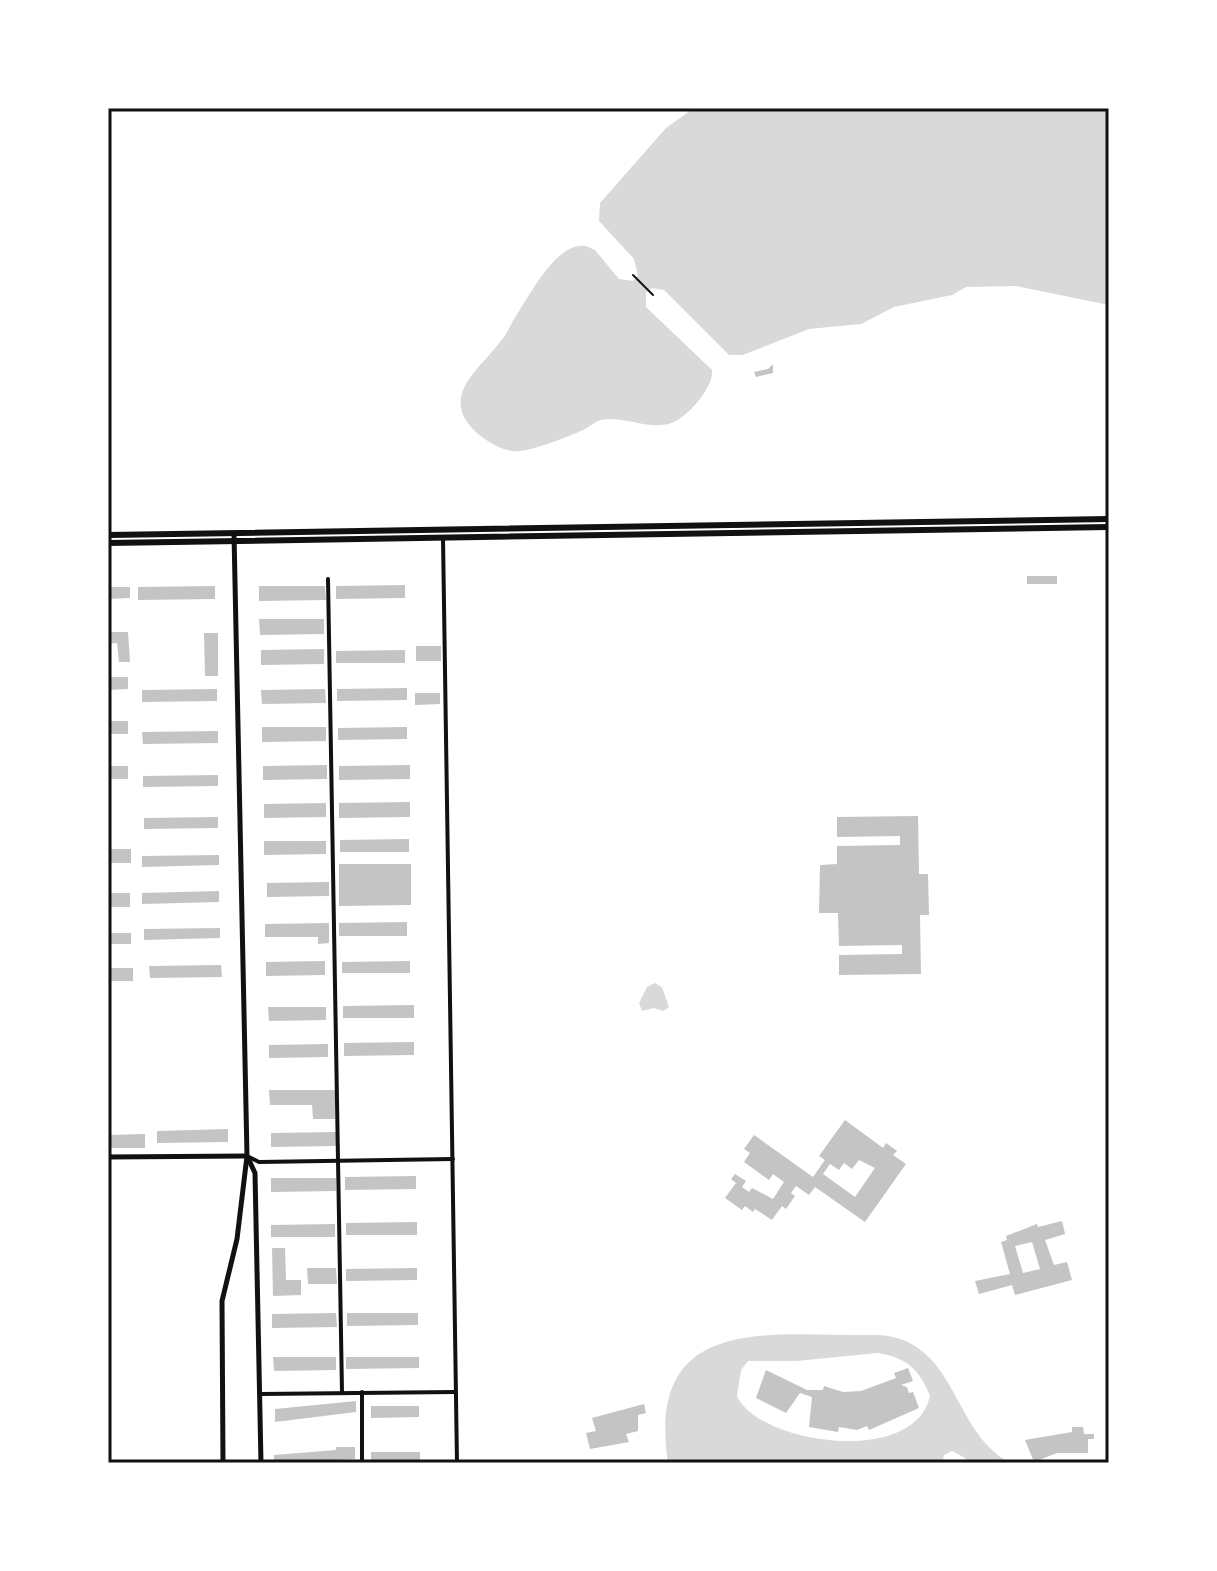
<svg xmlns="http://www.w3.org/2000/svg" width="1217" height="1571" font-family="'Exo 2',sans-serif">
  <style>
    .water { fill: #d9d9d9; fill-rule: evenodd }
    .building { fill: #c4c4c4; fill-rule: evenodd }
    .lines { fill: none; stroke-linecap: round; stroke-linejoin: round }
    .path { stroke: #111; stroke-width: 2 }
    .minor { stroke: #111; stroke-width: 4 }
    .tertiary { stroke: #111; stroke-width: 5 }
    .primary { stroke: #111; stroke-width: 6 }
    .neatline { fill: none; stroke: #111; stroke-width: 3 }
  </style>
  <rect width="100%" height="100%" fill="#fff"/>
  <g class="water">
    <path d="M694,108H1109V305L1016,286L966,287L952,295L894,307L861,324L809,329L743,355H729L664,290L652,288L646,292V307L712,370C714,387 689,415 674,422C650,432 624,415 601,420C594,422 591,426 585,429C571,436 536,449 521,451C505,453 489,443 477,433C438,397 478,371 500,342C508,333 512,321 519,311C533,290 557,242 586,246L595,250L619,279L633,281L638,276L634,259L599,221L600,203L666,128Z"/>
    <path d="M655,983L662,987L669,1007L663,1011L654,1008L642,1011L639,1003L647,987Z"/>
    <path d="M879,1335C958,1341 950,1430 1010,1463H966L965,1458L952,1451L944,1455L942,1463H668C645,1309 775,1337 879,1335ZM878,1353C907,1358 919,1369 930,1396C914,1468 757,1443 737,1396L741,1370L748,1361H796Z"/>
  </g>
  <g class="building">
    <path d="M773,364V373L756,377L754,372L768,369Z"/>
    <rect x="1027" y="576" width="30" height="8"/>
    <path d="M405,585V598L336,599V586Z"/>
    <path d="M215,586V599L138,600V587Z"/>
    <path d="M259,586H325L326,600L259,601Z"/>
    <path d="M108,587H130V598L108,599Z"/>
    <path d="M259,619H324V634L260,635Z"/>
    <path d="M108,632H128L130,662H119L117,643L108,644Z"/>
    <path d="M204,633H218V676H205Z"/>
    <rect x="416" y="646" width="25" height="15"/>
    <path d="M324,649V664L261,665V650Z"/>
    <path d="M405,650V663H336V651Z"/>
    <path d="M108,677H128V689L108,690Z"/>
    <path d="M407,688V700L337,701V689Z"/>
    <path d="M217,689V701L142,702V690Z"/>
    <path d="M325,689L326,703L262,704L261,690Z"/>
    <path d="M415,693H440V704L415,705Z"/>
    <rect x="108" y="721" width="20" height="13"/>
    <path d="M262,727H326V741L262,742Z"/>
    <path d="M407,727V739L338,740V728Z"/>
    <path d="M218,731V743L143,744L142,732Z"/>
    <path d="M327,765V779L263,780V766Z"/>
    <path d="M410,765V779L339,780V766Z"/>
    <rect x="108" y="766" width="20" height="13"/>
    <path d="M218,775V786L143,787V776Z"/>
    <path d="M410,802V817L339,818V803Z"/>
    <path d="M326,803V817L264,818V804Z"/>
    <path d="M918,816L919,874H928L929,915H920L921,974L839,975V955L902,954V945L839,946L838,913H819L820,865L837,864V846L900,845V836L837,837V817Z"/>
    <path d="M218,817V828L144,829V818Z"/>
    <path d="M409,839V852H340V840Z"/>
    <path d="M264,841H326V854L264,855Z"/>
    <rect x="108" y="849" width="23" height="14"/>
    <path d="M219,855V865L142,867V856Z"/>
    <path d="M339,864H411V905L339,906Z"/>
    <path d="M329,882V896L267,897V883Z"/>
    <path d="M219,891V902L142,904V893Z"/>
    <rect x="108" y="893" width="22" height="14"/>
    <path d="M407,922V936H339V923Z"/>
    <path d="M329,923V943L318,944V937H265V924Z"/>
    <path d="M220,928V938L144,940V929Z"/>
    <rect x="108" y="933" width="23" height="11"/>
    <path d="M325,961V975L266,976V962Z"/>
    <path d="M410,961V973H342V962Z"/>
    <path d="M221,965L222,977L150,978L149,966Z"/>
    <rect x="108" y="968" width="25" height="13"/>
    <path d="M414,1005V1018H343V1006Z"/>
    <path d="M268,1007H326V1020L269,1021Z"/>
    <path d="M414,1042V1055L344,1056V1043Z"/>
    <path d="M328,1044V1057L269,1058V1045Z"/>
    <path d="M269,1090H335V1119H313L312,1105H270Z"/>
    <path d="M845,1120L883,1148L886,1143L897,1151L893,1155L906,1164L865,1222L815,1187L809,1195L796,1186L791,1193L795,1196L786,1209L782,1206L772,1220L755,1209L753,1212L745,1206L742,1210L725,1198L736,1183L731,1179L735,1174L746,1181L742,1187L749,1192L752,1188L773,1199L784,1182L773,1174L769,1180L744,1162L750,1153L744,1149L754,1135L813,1177L825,1160L819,1156ZM859,1160L875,1168L855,1197L823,1174L830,1164L839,1170L844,1163L852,1169Z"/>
    <path d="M228,1129V1142L157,1143V1131Z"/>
    <path d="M336,1132V1146L271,1147V1133Z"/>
    <path d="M145,1134V1148H108V1135Z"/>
    <path d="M416,1176V1189L345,1190V1177Z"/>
    <path d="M271,1178H336V1191L271,1192Z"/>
    <path d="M1062,1221L1065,1234L1045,1240L1054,1265L1067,1262L1072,1280L1015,1295L1012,1285L979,1294L975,1281L1010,1274L1001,1242L1007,1240L1006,1236L1037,1224L1038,1227ZM1032,1242L1040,1269L1023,1273L1015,1246Z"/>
    <path d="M417,1222V1235H346V1223Z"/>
    <path d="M335,1224V1237H271V1225Z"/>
    <path d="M272,1248H285L286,1280H301V1295L273,1296Z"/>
    <path d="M307,1268H336L337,1284H308Z"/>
    <path d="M417,1268V1280L346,1281V1269Z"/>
    <path d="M336,1313L337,1327L272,1328V1314Z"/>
    <path d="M347,1313H418V1325L347,1326Z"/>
    <path d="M273,1357H336V1370L274,1371Z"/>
    <path d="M346,1357H419V1368L346,1369Z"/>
    <path d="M908,1368L913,1381L901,1385L907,1387L909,1393L913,1392L919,1408L869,1430L867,1426L857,1430L839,1427L838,1432L809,1427L812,1397L800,1393L786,1413L756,1398L766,1370L807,1390H823L824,1386L843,1392L861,1391L896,1378L894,1373Z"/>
    <path d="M356,1401V1412L275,1422V1409Z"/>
    <path d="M644,1404L646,1413L638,1415V1431L626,1434L629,1442L590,1449L586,1433L596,1431L592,1418Z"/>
    <path d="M371,1406H419V1417L371,1418Z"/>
    <path d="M1072,1427H1083L1084,1434H1094V1439H1088V1453H1057L1034,1462L1025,1440L1072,1432Z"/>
    <path d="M336,1447H355V1459L337,1460V1463H274V1455L336,1450Z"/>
    <rect x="371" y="1452" width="49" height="11"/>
  </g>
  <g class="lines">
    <path class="path" d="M633,275L653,295"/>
    <g class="minor">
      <path d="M443,538L457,1463"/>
      <path d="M328,579L342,1392"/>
      <path d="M249,1157L259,1162L453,1159"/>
      <path d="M362,1392V1463"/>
      <path d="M260,1394L455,1392"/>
    </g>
    <g class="tertiary">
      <path d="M108,1157L247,1156"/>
      <path d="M248,1158L255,1173L261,1463"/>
      <path d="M223,1463L222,1301L237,1239L247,1156L234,534"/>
    </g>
    <g class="primary">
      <path d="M108,535L1109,519"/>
      <path d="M108,543L1109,527"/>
    </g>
  </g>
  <rect width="1217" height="1571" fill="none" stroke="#ffffff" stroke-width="220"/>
  <rect x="110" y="110" width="997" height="1351" class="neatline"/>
</svg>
